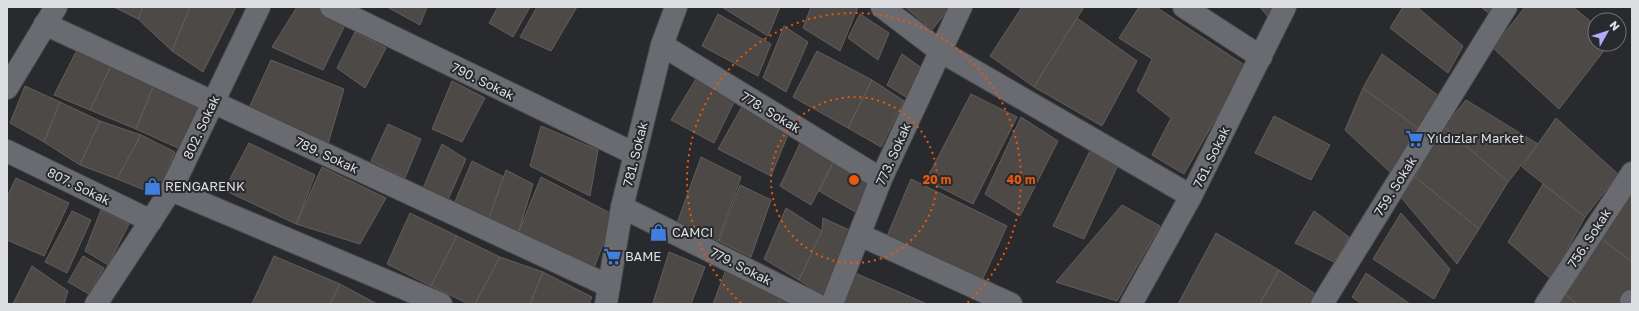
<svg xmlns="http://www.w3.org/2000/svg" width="1639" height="311" font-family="'Golos Text',sans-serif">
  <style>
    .building { fill: #4d4946; stroke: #635e5a }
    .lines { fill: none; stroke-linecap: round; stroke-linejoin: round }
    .minor-casing { stroke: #47474b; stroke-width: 24 }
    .minor { stroke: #6a6b70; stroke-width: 22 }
    .ring { fill: none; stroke: #e8590c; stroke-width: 2; stroke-dasharray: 2 4 }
    .labels { text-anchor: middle; stroke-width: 4; stroke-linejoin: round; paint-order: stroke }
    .street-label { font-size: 13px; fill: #dddee1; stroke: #292a2e }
    .poi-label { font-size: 13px; fill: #dddee1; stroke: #292a2e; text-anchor: start }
    .centre { fill: #e8590c; stroke: #292a2e; stroke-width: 2 }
    .ring-label { font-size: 12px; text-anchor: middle; font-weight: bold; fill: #e8590c; stroke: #292a2e; stroke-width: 4; stroke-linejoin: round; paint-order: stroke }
  </style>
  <rect width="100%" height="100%" fill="#292a2e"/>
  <g class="building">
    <path d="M114,7H143L138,19Z"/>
    <path d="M143,7H190L172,51L138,19Z"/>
    <path d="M190,7H236L203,72L172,51Z"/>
    <path d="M297,7H321L347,21L323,70L272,47Z"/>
    <path d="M387,7H427L420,25Z"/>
    <path d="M498,7H530L513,37L489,23Z"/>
    <path d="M537,7H577L551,51L520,37Z"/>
    <path d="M722,7H780L768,36Z"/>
    <path d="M811,7H858L840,51L803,28Z"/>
    <path d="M905,7H950L932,30Z"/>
    <path d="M1022,7H1084L1034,87L990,56Z"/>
    <path d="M1139,7H1156L1246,66L1184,174L1152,155L1171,118L1137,91L1152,59L1119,38Z"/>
    <path d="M1260,7H1275L1268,17Z"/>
    <path d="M1403,7H1417L1463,46L1448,73L1390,28Z"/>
    <path d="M1481,7H1495L1491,15Z"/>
    <path d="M1525,7H1573L1595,25V44H1609L1559,109L1493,48Z"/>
    <path d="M718,14L771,44L758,76L702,46Z"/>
    <path d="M860,14L889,33L878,60L848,38Z"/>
    <path d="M1077,18L1137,61L1102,126L1034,87Z"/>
    <path d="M784,26L808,42L786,92L763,78Z"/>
    <path d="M355,32L386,48L365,88L337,68Z"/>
    <path d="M78,48L112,64L90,110L54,95Z"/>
    <path d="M817,51L872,80L848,128L793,97Z"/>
    <path d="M902,54L926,71L911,100L887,85Z"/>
    <path d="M1382,54L1447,102L1419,129L1363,88Z"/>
    <path d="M271,60L344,89L328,144L249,108Z"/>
    <path d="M112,64L153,87L136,129L90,110Z"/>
    <path d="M699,74L736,98L714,143L671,120Z"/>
    <path d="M156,80L205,99L178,148L136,129Z"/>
    <path d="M872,80L904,101L881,147L848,128Z"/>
    <path d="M452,81L485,98L462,142L432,129Z"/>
    <path d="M25,86L60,102L44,142L10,123Z"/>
    <path d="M1363,88L1419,129L1391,173L1345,130Z"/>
    <path d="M971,94L1017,117L973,204L926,180Z"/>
    <path d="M1466,100L1538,144L1508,182L1444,127Z"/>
    <path d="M60,102L100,121L80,165L44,142Z"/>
    <path d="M743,105L790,130L771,176L718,149Z"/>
    <path d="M1274,116L1330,145L1311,180L1255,153Z"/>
    <path d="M1021,117L1058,141L1020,216L985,194Z"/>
    <path d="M1556,118L1618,174L1585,217L1522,167Z"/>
    <path d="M100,121L141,135L117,179L80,165Z"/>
    <path d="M388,124L421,139L405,178L371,161Z"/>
    <path d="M541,126L598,150L590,196L530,166Z"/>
    <path d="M1444,127L1508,182L1479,229L1415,177Z"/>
    <path d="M141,135L175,152L157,195L117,179Z"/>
    <path d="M802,139L836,157L811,205L780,186Z"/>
    <path d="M249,143L315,175L296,224L224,190Z"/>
    <path d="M442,144L466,159L447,202L423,188Z"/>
    <path d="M1090,151L1117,167L1084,239L1053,226Z"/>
    <path d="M701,157L741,177L716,246L676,226Z"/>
    <path d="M836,157L879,185L866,218L819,191Z"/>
    <path d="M472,161L504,177L489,218L454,204Z"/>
    <path d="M322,167L386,198L360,244L296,224Z"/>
    <path d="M506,170L533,184L518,234L489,218Z"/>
    <path d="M541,177L614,215L594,268L518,234Z"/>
    <path d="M1415,177L1479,229L1457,264L1400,196Z"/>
    <path d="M16,178L69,203L44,256L7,240V197Z"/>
    <path d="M911,179L1007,226L980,285L885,241Z"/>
    <path d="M1543,184L1585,217L1551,279L1508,242Z"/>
    <path d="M740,185L771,200L751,257L719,241Z"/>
    <path d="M1632,190V262L1602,239Z"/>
    <path d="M1122,205L1160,226L1117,301L1056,282Z"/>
    <path d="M786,208L822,231L799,280L764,259Z"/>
    <path d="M101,210L129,224L108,265L85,251Z"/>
    <path d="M72,211L91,220L67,273L45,262Z"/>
    <path d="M1314,211L1349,237L1334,262L1295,243Z"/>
    <path d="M410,213L457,236L431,286L387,264Z"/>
    <path d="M1401,213L1450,269L1434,299L1373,259Z"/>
    <path d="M823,218L860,235L833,302L799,280L822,231Z"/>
    <path d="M1216,233L1279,270L1259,304H1178Z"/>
    <path d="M457,236L500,257L475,304H469L431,286Z"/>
    <path d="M1602,239L1632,262V288L1624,304H1577L1566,295Z"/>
    <path d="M669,252L705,267L691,304L653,303Z"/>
    <path d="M83,256L104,268L89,294L68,282Z"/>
    <path d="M274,256L340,284L330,304H252Z"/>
    <path d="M500,257L543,272L530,304H475Z"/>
    <path d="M32,266L68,291L64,304H13Z"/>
    <path d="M727,267L781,297L778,304H713Z"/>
    <path d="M1279,270L1317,295L1310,304H1260Z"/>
    <path d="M543,272L592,297L589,304H530Z"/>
    <path d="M855,273L927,304H841Z"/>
    <path d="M1366,273L1410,304H1362L1352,297Z"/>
    <path d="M340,284L377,304H330Z"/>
    <path d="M1566,295L1577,304H1560Z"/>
    <path d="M781,297L794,304H778Z"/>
  </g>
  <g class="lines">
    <defs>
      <g id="minor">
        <path d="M331,7L635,154"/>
        <path d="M882,7L940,51L1191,196"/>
        <path d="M1184,7L1261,57"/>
        <path d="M45,24L609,286"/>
        <path d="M662,45L881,179"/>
        <path d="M7,88L56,7"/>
        <path d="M7,151L151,221"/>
        <path d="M171,190L441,304"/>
        <path d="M622,207L816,304"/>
        <path d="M860,235L1011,304"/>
        <path d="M1631,301H1632"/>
        <path d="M96,304L171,190L259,7"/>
        <path d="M606,304L622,207L662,45L676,7"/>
        <path d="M832,304L881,179L961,7"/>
        <path d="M1131,304L1191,196L1285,7"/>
        <path d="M1322,304L1506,7"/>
        <path d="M1546,304L1632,173"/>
      </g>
    </defs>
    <use href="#minor" class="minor-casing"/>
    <use href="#minor" class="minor"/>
  </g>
  <g class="ring">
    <circle cx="854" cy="180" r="83"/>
    <path d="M741 303A167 167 0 1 1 967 303"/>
  </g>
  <defs>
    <symbol id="supermarket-bare" viewBox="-9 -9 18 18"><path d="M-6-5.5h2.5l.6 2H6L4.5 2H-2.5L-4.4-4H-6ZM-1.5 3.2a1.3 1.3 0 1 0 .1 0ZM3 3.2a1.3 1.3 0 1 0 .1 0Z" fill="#3f7fe0" stroke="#292a2e" stroke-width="2.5" paint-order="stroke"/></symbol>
    <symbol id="shop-bare" viewBox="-9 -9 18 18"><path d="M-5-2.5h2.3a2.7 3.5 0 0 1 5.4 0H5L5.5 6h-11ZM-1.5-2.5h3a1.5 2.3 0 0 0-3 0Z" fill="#3f7fe0" stroke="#292a2e" stroke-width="2.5" paint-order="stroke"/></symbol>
  </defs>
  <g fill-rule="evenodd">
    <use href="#supermarket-bare" x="1402" y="126" width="25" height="25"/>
    <use href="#shop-bare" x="140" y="174" width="25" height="25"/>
    <use href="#shop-bare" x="646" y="220" width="25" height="25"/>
    <use href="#supermarket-bare" x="600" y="244" width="25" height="25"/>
  </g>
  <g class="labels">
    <g class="street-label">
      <text transform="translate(483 81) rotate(26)" y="5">790. Sokak</text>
      <text transform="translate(771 112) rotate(31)" y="5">778. Sokak</text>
      <text transform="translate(201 127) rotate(-65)" y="5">802. Sokak</text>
      <text transform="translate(635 154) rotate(-76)" y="5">781. Sokak</text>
      <text transform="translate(893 154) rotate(-66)" y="5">773. Sokak</text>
      <text transform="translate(327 155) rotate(25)" y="5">789. Sokak</text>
      <text transform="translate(1211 157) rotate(-64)" y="5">761. Sokak</text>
      <text transform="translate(79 186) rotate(26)" y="5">807. Sokak</text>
      <text transform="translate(1395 186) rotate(-58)" y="5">759. Sokak</text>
      <text transform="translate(1589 238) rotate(-57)" y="5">756. Sokak</text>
      <text transform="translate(741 266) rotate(27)" y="5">779. Sokak</text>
    </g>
    <g class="poi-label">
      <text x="1427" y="143">Yıldızlar Market</text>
      <text x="165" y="191">RENGARENK</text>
      <text x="672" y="237">CAMCI</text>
      <text x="625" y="261">BAME</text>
    </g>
  </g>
  <circle cx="854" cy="180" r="6" class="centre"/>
  <g class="ring-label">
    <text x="937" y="184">20 m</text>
    <text x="1021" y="184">40 m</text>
  </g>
  <rect width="1639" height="311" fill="none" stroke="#dddee1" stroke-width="16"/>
  <g transform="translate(1607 32) rotate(51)"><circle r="19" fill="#292a2e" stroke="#717276"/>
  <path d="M0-3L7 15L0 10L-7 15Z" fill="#b2adf9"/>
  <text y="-6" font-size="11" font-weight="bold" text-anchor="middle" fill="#dddee1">N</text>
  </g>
</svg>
